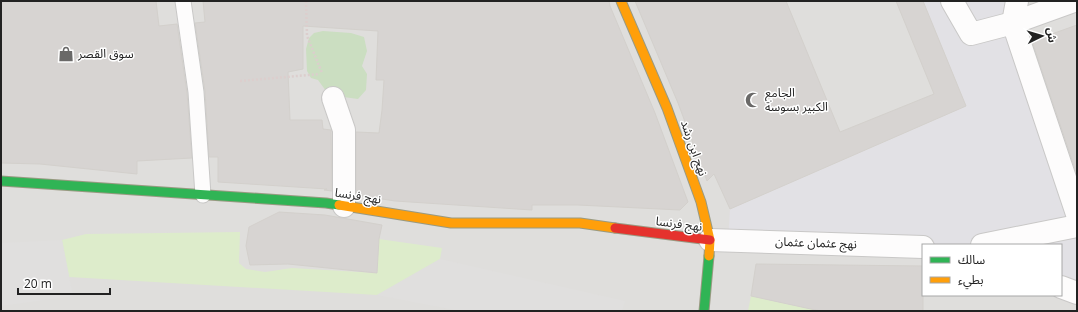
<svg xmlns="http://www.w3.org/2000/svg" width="1078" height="312" font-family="'Open Sans','Noto Sans Arabic',sans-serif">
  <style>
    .residential { fill: #dfdedc; fill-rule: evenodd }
    .grass { fill: #ddeccb }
    .forest { fill: #cbdec1 }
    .parking { fill: #e0dfde }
    .plaza { fill: #e2e1e5 }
    .building { fill: #d7d4d2; stroke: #d3d0cc }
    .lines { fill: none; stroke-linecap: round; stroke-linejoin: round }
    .lane-casing { stroke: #c9c8c7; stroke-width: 17 }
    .street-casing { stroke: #c9c8c7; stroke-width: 24 }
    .fast-casing { stroke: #999a82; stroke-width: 11 }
    .slow-casing { stroke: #999a82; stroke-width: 11 }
    .jam-casing { stroke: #999a82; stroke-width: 11 }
    .path { stroke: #dccecd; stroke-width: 2.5; stroke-dasharray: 2 2; stroke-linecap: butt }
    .lane { stroke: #fdfcfc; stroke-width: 15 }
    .street { stroke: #fdfcfc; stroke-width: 22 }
    .fast { stroke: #30b455; stroke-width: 9 }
    .slow { stroke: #ff9f0a; stroke-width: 9 }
    .jam { stroke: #e5322d; stroke-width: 9 }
    .labels { text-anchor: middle; stroke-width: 3; stroke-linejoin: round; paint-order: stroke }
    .poi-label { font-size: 12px; fill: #222; stroke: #fff; text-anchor: start }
    .street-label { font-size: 12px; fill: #222; stroke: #fff }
  </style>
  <rect width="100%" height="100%" fill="#f0eeeb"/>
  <path class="residential" d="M1,1H1077V311H1ZM923,245H1061V295H923Z"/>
  <g class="grass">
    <path d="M240,232L239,263L246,269L265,272L292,268L377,273L379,239L442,248L440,259L377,295L69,277L62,240L86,234Z"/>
    <path d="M751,296L820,311H748Z"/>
  </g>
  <path class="forest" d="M323,31L351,33L364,37L367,51L362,66L367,74L366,90L358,99L329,95L318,80L311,78L307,71L306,49L309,38L314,33Z"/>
  <g class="parking">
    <path d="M62,240L73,296L1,306V243Z"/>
    <path d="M440,259L625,301L622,311H460L377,295Z"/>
  </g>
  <path class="plaza" d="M923,1H1017L1077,214V293L1061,287V245H923L728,240L730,209L966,106Z"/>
  <g class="building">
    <path d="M1,1H156L159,26L177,24L187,93L192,158L137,161V174L40,164L1,163Z"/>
    <path d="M203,1H609L610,6L655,113L688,202L680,210L578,205H532V210L395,201L356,195V132L379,133L382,110L384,80H376L378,31L303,26V69L288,72L290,120H322L323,129L331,130L332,191L324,190L327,189L218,182V157H209L205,91L195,23L205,22Z"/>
    <path d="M635,1H786L840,132L934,94L896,1H923L966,106L730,209L714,174L707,181L678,103Z"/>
    <path d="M1077,25V175L1032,41Z"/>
    <path d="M279,212L325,215L382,225L379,239L377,273L288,264L250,265L246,246L249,227Z"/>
    <path d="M756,264L923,266V311H820L751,296Z"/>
  </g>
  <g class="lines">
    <defs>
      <path id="lane" d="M183,1L196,92L203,195"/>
      <g id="street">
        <path d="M952,1L971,34L1013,23L1074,1"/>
        <path d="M1017,1L1013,23L1077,214"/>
        <path d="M333,98L344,130V206"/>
        <path d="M710,240L923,247"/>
        <path d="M982,245L1077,226"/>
        <path d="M1061,287L1077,293"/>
      </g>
      <g id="fast">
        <path d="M1,181L326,203L339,205"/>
        <path d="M704,311L709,256"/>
      </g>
      <g id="slow">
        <path d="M621,1L667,108L701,202L710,240L709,256"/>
        <path d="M339,205L451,223H580L615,228"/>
      </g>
      <path id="jam" d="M615,228L710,240"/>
    </defs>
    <use href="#lane" class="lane-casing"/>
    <use href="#street" class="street-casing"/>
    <use href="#fast" class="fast-casing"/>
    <use href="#slow" class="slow-casing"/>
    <use href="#jam" class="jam-casing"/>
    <g class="path">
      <path d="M306,1L307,36L322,73"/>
      <path d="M240,81L320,74"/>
    </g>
    <use href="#lane" class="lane"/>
    <use href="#street" class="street"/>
    <use href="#fast" class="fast"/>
    <use href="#slow" class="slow"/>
    <use href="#jam" class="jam"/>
  </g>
  <defs>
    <symbol id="shop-bare" viewBox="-9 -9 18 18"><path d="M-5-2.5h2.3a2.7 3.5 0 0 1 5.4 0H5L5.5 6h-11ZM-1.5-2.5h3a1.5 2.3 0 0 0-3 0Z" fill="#6a6968" stroke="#fff" stroke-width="2.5" paint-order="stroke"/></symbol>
    <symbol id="mosque-bare" viewBox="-9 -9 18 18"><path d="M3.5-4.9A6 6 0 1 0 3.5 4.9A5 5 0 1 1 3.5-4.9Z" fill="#6a6968" stroke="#fff" stroke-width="2.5" paint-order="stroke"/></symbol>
  </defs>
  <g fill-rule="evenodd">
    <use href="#shop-bare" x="55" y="43" width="22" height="22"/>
    <use href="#mosque-bare" x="742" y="89" width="22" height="22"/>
  </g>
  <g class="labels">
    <g class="poi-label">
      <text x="78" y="58">سوق القصر</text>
      <text x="765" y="97">الجامع<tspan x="765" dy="14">الكبير بسوسة</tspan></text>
    </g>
    <g class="street-label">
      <text transform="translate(694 148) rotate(71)" y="4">نهج ابن رشد</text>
      <text transform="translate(358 196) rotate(9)" y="4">نهج فرنسا</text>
      <text transform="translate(679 224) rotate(7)" y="4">نهج فرنسا</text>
      <text transform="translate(816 243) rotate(2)" y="4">نهج عثمان عثمان</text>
    </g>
  </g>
  <rect width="1078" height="312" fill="none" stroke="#222222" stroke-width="4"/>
  <rect x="922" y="244" width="140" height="52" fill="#ffffff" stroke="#a7a7a7"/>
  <rect x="930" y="257" width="20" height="6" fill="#30b455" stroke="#a7a7a7"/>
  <text x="958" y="264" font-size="12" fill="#222222">سالك</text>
  <rect x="930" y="277" width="20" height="6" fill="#ff9f0a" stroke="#a7a7a7"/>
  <text x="958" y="284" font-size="12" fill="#222222">بطيء</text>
  <g transform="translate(1042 36) rotate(85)" stroke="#ffffff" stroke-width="3" paint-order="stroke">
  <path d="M0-3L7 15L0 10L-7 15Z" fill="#222222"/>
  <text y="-6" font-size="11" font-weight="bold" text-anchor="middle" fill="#222222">ش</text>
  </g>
  <path d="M18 288v6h92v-6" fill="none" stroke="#222222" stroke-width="2"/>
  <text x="24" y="288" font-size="12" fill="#222222" stroke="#ffffff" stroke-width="3" paint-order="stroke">20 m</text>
</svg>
